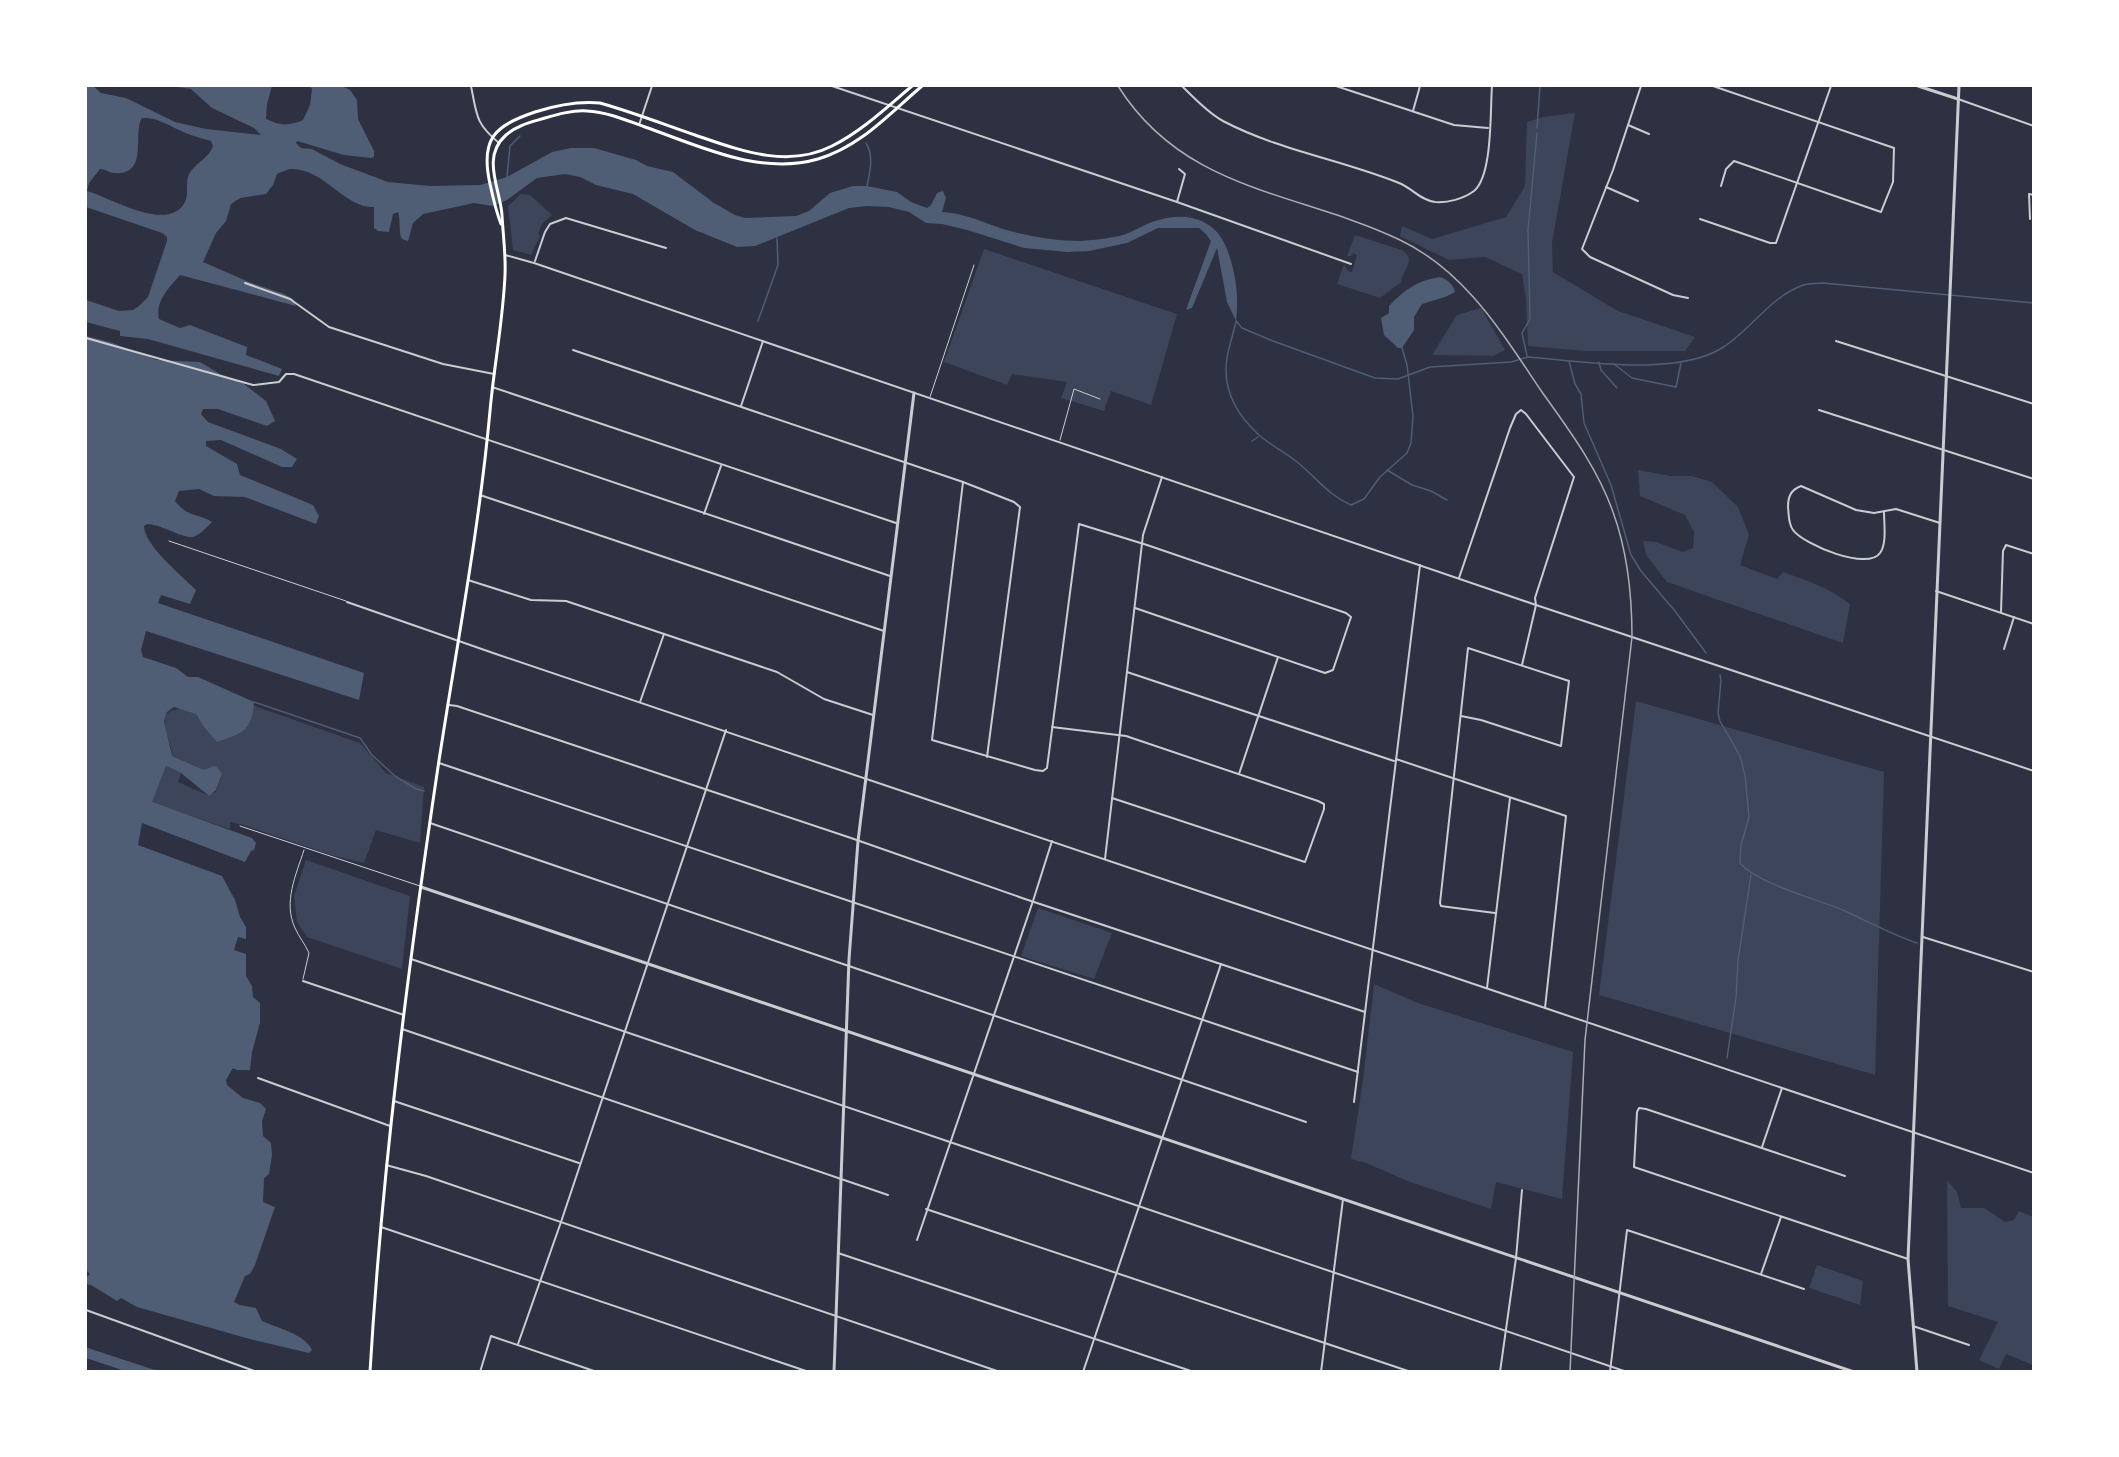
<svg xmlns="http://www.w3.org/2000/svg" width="2119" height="1457" font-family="'Open Sans',sans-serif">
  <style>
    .green { fill: #3c4559 }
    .water { fill: #4f5d75; fill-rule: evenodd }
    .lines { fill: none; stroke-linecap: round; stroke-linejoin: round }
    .stream { stroke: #4f5d75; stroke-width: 1.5 }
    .service { stroke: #caccd0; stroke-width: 1 }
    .minor { stroke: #caccd0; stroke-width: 2 }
    .tertiary { stroke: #caccd0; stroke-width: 3 }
    .secondary { stroke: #fff; stroke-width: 3 }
    .rail { stroke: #abadb3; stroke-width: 1.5 }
  </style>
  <rect width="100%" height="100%" fill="#2d3142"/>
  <g class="green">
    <path d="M1575,113L1552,243L1553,272L1618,311L1695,337L1685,351H1585L1528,346L1526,299L1522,274L1485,257L1449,260L1400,236L1402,226L1432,239L1506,217L1525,186L1527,122L1543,117Z"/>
    <path d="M521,194L530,195L552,215L542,224L538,234L540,236L531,255L513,250L508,206Z"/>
    <path d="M1355,235L1402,250C1417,259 1403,270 1401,282L1380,298L1337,284L1344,264L1348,271L1352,272L1357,255L1353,253L1351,256H1347Z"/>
    <path d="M984,249L1177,314L1151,405L1111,391L1104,411L1061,398L1067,382L1012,374L1007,385L944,362Z"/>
    <path d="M1481,308L1505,350L1494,356L1432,355L1457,315Z"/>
    <path d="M1638,470L1671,476H1692L1712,482L1738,507L1749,535L1740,565L1777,579L1783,572C1808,581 1830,588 1850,604L1843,643L1667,582L1646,555L1643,541L1656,542L1683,552L1693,548L1694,532L1685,515L1640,496Z"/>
    <path d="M189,683L360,743L386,773L424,787L420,843L376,830L364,863L334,856L243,825L230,822V829L151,803L166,766L181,773L178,782L207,795L216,792L221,778L172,756C172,739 151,709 182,709Z"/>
    <path d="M1636,701L1884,772L1875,1075L1599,995Z"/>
    <path d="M306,860L410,896L402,969L307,937L297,922L294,896Z"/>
    <path d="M1038,908L1112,933L1094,979L1021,956Z"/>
    <path d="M1374,984L1418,1003L1573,1052L1562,1199L1496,1182L1491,1209L1410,1182L1366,1163L1351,1159L1363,1079Z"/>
    <path d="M1947,1180L1957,1192L1961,1208H1984L2005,1222L2014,1220L2019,1211L2033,1217V1365L2006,1354L1999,1369L1979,1360L1998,1322L1948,1306Z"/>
    <path d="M1817,1265L1863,1281L1860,1305L1809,1288Z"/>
  </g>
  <g class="water">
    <path d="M86,86H93L101,93L126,98L175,122L206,129L261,135L254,128L212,108L191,89L171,86H272L267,104L266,119C280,126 289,126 303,120L310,105L312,89L309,86H342L350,90L357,100L358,119L374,151V157L371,158L344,155L297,141L296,143L301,148L312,149L340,164L388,182L430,186L480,185L507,177L552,152L571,148H594L636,160L647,166L673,172L714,203L735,215L745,218L796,216L809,211L830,193L853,186H867L897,192L911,202L927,208L931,205L937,193L943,191L946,198L942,212C964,213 982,222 1003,229C1027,236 1056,241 1081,241C1094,240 1113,238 1126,234C1136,230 1145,224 1155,221C1186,211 1215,218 1227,249C1236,273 1239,296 1236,321L1227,302L1217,248L1192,308L1186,310L1211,241L1206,234L1199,228H1158L1127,243L1089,251L1067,252L1024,248L967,230L942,224L926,223L909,212L889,207L867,206L849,208L755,246L737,247L695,230L633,194L596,185L580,177L565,174L537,178L507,200L493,206L474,203L423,214L413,223L408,241L402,239C398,232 401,221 398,212L393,214L389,232L378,231L374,228V207C344,208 323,167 290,169C286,170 281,172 277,174L273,185L266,194L240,198L231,204L226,221L216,233L203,262L249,282L284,294L293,299L296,306L180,275C169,288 155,301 159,319L180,328L190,325L247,347L246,355L282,369L279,376L148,339L120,336V331L86,322V300L119,311L133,310L139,306L148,297L167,241V237L162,233L86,207ZM142,118C156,117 166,124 179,130C189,135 200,138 211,141L213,146C209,158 195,163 189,174C185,183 189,194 185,202C168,234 110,197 87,191L89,183L100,169C106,169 109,173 114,173C150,176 132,133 142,118Z"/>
    <path d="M1440,277C1447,279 1454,285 1455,292L1445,297L1422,304L1414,317V330L1402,348H1398L1384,335L1381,318L1389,313V306C1404,290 1418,280 1440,277Z"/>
    <path d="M86,336L110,342L157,360L200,362L220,374L243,383L266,401L275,421L267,426L218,409H203L201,414L208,422L281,449L297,459L292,467H282L221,440L206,441V446L237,464L240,475L313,505L319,516L316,524L245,497L214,496L199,489L179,491L175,501C188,518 198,513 212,522C207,527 200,535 193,537C184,539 160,524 147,524L144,526C144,545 182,576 196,590L190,604L161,595L158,603L364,673L359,700L146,631L141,650L143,657L176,668L188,677H198L254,702C252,732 242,733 217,742L204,727L196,714L174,707L167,712L164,721L172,756L204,770L214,766L217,767L222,774L216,790L209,796L181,773L166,766L152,802L252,838L256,843L254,850L251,851L245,862L142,823L138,845L222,876L235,900L240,917L246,927V939L238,937L234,950L246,954V976L252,986L253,997L260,1003V1023L252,1052L250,1070H237L233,1068L226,1080L227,1085L243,1098L260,1103L266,1109L262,1121L263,1136L271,1143L272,1155L269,1174L264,1178L263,1202L275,1207L255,1265L250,1274L245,1276L234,1302L240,1305L256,1308L262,1321C277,1328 305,1334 312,1350L309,1353L246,1338L137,1307L121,1298L117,1301L91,1285L86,1284V1278L90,1274L86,1270Z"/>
    <path d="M86,1347L91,1349L158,1371H125L86,1358Z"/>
  </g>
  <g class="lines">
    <g class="stream">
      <path d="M1537,128L1540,86"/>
      <path d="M866,143C874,156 870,172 867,186"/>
      <path d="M507,177L510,146L520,136"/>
      <path d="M758,321L778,265L777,238"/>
      <path d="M1236,321L1242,328L1273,341L1375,378L1398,379L1430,367L1511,362L1528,357C1581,361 1675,377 1722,348C1750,331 1769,298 1801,286C1807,283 1816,284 1823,283L2034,303"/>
      <path d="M1236,322C1233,334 1229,346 1227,358C1222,389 1237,415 1259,435C1270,445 1285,452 1297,462C1316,477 1328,495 1351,505L1364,499L1380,477L1407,453L1411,443L1413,416L1407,365L1402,348"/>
      <path d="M1527,356L1522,333L1530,319L1528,230L1537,133"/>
      <path d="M1569,361L1575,384L1581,394L1584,423L1611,485L1631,555L1641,571L1675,611L1706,653"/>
      <path d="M1599,362L1601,370L1617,388"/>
      <path d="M1614,364L1632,378L1676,387L1681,363"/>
      <path d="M1252,441L1258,437"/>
      <path d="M1387,470L1412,485L1431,491L1447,500"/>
      <path d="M1720,675L1721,680L1718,713L1720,721L1740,756L1745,775L1749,817L1741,845L1740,863C1757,884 1818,899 1845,911C1869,922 1891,934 1917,943"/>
      <path d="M254,702L360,738L372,755L395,776L416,789L424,791"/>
      <path d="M1727,1058L1736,998L1738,960L1751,875"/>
    </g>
    <g class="service">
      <path d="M930,397L974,265"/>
      <path d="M1060,440L1074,389L1100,399"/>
      <path d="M169,541L346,601"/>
      <path d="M240,826L420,886"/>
      <path d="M303,979L309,953C305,944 299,937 295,928C283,902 296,875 304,850"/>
    </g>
    <g class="minor">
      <path d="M471,86C477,115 475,123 499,143"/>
      <path d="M832,86L1177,202L1351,264"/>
      <path d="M1182,86C1194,98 1208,113 1223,121C1278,150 1342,160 1399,183C1412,188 1420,200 1435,202C1448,203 1463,199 1474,191C1493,175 1490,110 1492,86"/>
      <path d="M1336,86L1454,125L1488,128"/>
      <path d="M1641,86L1613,170L1582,249L1590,257L1673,295L1688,298"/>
      <path d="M1713,86L1894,148L1893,182L1881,212L1734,161L1726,169L1721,186"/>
      <path d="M1958,99L2034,126"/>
      <path d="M1413,111L1420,86"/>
      <path d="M639,125L652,86"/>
      <path d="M1628,125L1649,134"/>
      <path d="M1606,187L1638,201"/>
      <path d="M1177,202L1185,174L1179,169"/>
      <path d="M1700,219L1770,243H1776L1831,86"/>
      <path d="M2030,219L2029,194L2034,195"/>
      <path d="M505,255L534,263L1536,605L2034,771"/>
      <path d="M535,261L545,232L550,224L566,218L666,248"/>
      <path d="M245,283L290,299L329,327L443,364L494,374"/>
      <path d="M86,338L253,385L279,382L286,374H294L890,576"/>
      <path d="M1836,341L2034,404"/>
      <path d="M573,350L963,482L1014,502L1020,507L987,757"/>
      <path d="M492,387L896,523"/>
      <path d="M741,406L763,341"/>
      <path d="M1819,410L2034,479"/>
      <path d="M963,482L932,740L1035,770L1043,771L1047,768L1079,524L1147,545L1346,613L1351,617L1333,670L1325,673L1135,608"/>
      <path d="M480,495L884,631"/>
      <path d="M1884,512C1884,524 1887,544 1880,553C1868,571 1804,545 1793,530C1788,523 1789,515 1788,507C1788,496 1791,490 1801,486L1856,510L1874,513L1896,509L1940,523"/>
      <path d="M704,514L721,466"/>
      <path d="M1459,578L1510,428L1516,414L1521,410L1526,414L1574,477L1535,598L1536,605L1522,665"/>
      <path d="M468,580L531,600L566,601L777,672L824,699L873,715"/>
      <path d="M1936,591L2034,624"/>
      <path d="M347,602L496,654L2034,1173"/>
      <path d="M2001,612L2003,551L2006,545L2034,554"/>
      <path d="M2004,649L2014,617"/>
      <path d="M1127,672L1394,761"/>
      <path d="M640,702L664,634"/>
      <path d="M449,705L457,706L851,838L1025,899L1365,1012"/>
      <path d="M1461,716L1481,720L1561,746L1569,681L1468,648L1440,903L1441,906L1448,907L1495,913"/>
      <path d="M1052,727L1126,736L1318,801L1324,804V809L1305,862L1112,798"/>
      <path d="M1396,759L1566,816L1545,1008"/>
      <path d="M439,763L1358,1072"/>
      <path d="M1239,774L1278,657"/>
      <path d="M430,823L1306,1122"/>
      <path d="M1105,859L1143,535L1162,477"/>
      <path d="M1923,937L2034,972"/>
      <path d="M411,959L1627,1372"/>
      <path d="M303,981L404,1015"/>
      <path d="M1487,988L1510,798"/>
      <path d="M402,1029L888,1195"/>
      <path d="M258,1078L390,1126"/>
      <path d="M394,1101L579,1163"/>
      <path d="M1354,1102L1420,565"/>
      <path d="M1762,1147L1782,1088"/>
      <path d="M386,1165L426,1176L1000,1372"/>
      <path d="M1845,1176L1646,1109L1639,1108L1637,1112L1634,1167L1908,1259"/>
      <path d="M926,1209L1411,1372"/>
      <path d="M381,1227L809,1372"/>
      <path d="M917,1240L1033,901L1052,841"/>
      <path d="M838,1253L1194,1372"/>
      <path d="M1761,1274L1781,1217"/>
      <path d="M86,1310L257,1372"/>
      <path d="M1913,1326L1969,1345"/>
      <path d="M518,1344L561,1222L726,730"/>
      <path d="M480,1372L491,1336L597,1372"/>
      <path d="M1083,1372L1221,964"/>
      <path d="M1321,1372L1343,1199"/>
      <path d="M1500,1372L1516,1258L1522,1190"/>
      <path d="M1610,1372L1627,1230L1804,1289"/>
    </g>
    <g class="tertiary">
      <path d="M1918,86L1958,99"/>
      <path d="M421,887L1854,1372"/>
      <path d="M834,1372L849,959L858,841L914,393"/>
      <path d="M1917,1372L1908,1259L1959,86"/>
    </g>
    <g class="secondary">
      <path d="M501,224C496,211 493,198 490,184C480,139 494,126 535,112C557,105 577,101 600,103C632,112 663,124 695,135C739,150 787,169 832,146C862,131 887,107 912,86"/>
      <path d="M370,1372C382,1169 408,968 438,767C456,649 479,531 490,411C494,366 503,321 505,275C506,255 503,235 502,215C500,188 481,157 506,135C517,125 532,122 545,118C559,114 573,110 587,111C607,112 626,120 645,127C700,146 759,176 818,159C860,147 890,113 922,86"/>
    </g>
    <path class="rail" d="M1118,86C1185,192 1296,191 1398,239C1465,270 1502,333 1542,392C1569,430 1597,467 1613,512C1628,553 1632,594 1632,637L1585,1040L1570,1372"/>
  </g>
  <rect width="2119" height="1457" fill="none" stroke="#ffffff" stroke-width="174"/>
</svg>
